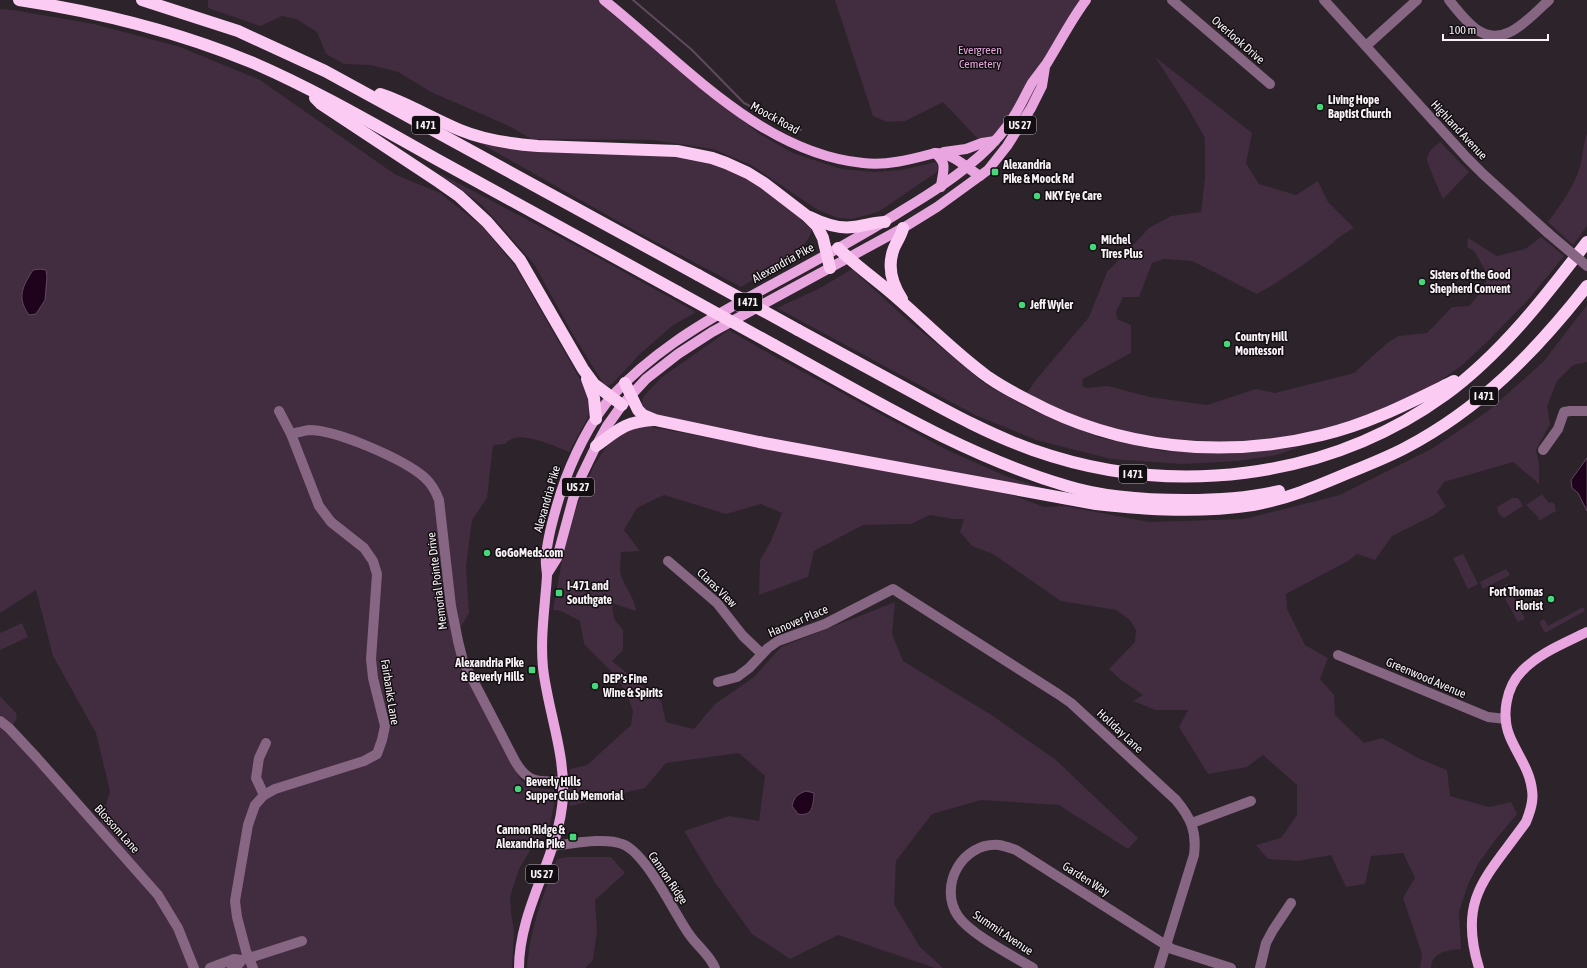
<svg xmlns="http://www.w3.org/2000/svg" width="1587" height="968" font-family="'Asap Condensed',sans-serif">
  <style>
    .green { fill: #422c3f }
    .water { fill: #1f021c; stroke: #604a5e }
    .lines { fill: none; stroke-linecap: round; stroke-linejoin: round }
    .stream { stroke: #604a5e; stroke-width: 2 }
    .minor { stroke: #866682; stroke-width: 10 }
    .major { stroke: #e8a5df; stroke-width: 10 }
    .highway { stroke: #fccbf4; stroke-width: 12 }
    .minor-bridge { stroke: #866682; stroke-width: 10 }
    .highway-bridge { stroke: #fccbf4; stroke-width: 12 }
    .poi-dot { fill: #45d77a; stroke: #120e11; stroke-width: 1.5 }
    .labels { text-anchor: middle; stroke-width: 3; stroke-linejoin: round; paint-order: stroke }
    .shield { fill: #120e11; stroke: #b3aeb2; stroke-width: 1 }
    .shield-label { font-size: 11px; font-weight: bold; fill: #f8f2f7 }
    .street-label { font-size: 12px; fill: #f8f2f7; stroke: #120e11 }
    .park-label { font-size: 12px; fill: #e6a9dd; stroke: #120e11 }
    .poi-label { font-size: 12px; font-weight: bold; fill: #f8f2f7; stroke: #120e11; text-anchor: start }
  </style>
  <rect width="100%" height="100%" fill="#2c232b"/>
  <g class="green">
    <path d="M208,0H599L758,133L793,153L841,169L874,172L901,170L936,162L938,166L937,172L878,212L852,219L838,218L818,210L751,165L713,149L652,140L531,139L511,127L431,92L398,72L370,65L344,64L326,54L317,32L296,19L282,16L260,26L208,8Z"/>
    <path d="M835,0H1086L995,141L982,143L943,102L905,121L887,122L873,116Z"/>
    <path d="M0,9L13,10L94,24L180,47L260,80L396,175L440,193L483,227L516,267L588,393L591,408L587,419L569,452C554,446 517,428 505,444L493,445L487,498L472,520L466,566L469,613L459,630L454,635L495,731L521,780L530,787L554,790V804L549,829L534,844L519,869L510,897L511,912L514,932L512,968H0V726L13,737L98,831L110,791L96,733L53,656L36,590L0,613Z"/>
    <path d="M1155,57L1252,133L1246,163L1259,184L1296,195L1318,181L1328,202L1354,228C1344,233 1337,239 1329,246C1306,263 1282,280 1257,294L1192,261L1164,259L1152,263L1139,297H1123L1116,312L1117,319L1131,325V353L1083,379L1082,385L1086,388L1108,386L1150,397L1207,405L1256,389L1275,393L1354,373L1386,344L1398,336L1427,333L1452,307L1469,306L1484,288L1488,275L1474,251L1467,247L1468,238L1497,256L1525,249L1541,237L1564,256L1527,301L1485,344L1460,367L1433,385L1384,409L1344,423L1287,438L1214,444L1160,439L1105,427L1067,414L1027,393L1035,381L1089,317L1107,272L1149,228L1171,216L1201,212L1205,178V138L1188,108Z"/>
    <path d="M1587,133V226L1573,245L1548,222C1560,206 1574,187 1580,167C1583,156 1583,144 1587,133Z"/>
    <path d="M471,138L673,155L709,162L752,181L797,216L812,230C805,256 762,274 741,287L637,232Z"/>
    <path d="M1440,142L1469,172L1443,199C1441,194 1426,161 1427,159C1428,151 1435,146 1440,142Z"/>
    <path d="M437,172L581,248L696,312L672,326L641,353L613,383L608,386L603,383L572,333L534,264L482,205Z"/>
    <path d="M852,269L904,317L988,386L1032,410L1101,438L1162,451L1229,454L1299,447L1277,455L1239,461L1182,464L1111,459L1036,440L975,415L777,308L822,287Z"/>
    <path d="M1587,305V362L1573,365L1557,381L1547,406L1550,424L1536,450L1539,464V484L1513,462L1444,482L1437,492L1446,506L1434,515L1392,536L1375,560L1357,554L1348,561L1286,594L1287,609L1305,645L1328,658L1320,679L1334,695L1335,715L1364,743L1382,738L1420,759L1447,770L1450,796L1489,807L1511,802L1517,814L1496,839L1478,864L1467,887L1459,912L1461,949C1449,950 1432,951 1431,968H1420L1422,954L1403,898L1415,878L1403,853L1371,856L1365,884L1346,887L1331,855L1298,861L1268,859L1256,845L1281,838L1297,815V785L1263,755L1247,767L1208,774L1179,727L1188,710H1156L1133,701L1143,695L1121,680L1109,669L1135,642L1136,630L1130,620L1116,610L1061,601L993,554L972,546L960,532L964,519H953L930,515L911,524L863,525L814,551L808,577L759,595L760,560L771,541L782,513L761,504L726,514L664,495L637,508L624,530L640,551L621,552C621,559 619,569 621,575C625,588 635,598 636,611L612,603L614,619L623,630V650L612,661L661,701L666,722L694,729L715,704L754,677L781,647L895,602L892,634L903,661L993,716L1056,760L1138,838L1128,849L1059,805L981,800L932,814L896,861L894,904L920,947L943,968H935L838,935L790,959L752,934L716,884L684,831L729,816L759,821L765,776L739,753L666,763L645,788L570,806V769L587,765L631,725L633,711L627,695L616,676L584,644L580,621L561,611L553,610L564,549L577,506L594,465L612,439L636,426L652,427L1012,495L1044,507L1065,506L1149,522L1244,519L1340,495L1433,448L1488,411L1543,362Z"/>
    <path d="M729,330L763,350L947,450L1008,477L1063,495L677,421L650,413L642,406L643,397L662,377Z"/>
    <path d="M1542,494L1549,503L1552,502L1555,505L1556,511L1539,521L1538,517L1526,505Z"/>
    <path d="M1512,498H1518L1523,506L1504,518L1499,514L1497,507Z"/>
    <path d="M1463,554L1478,584L1468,589L1453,558Z"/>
    <path d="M1506,569L1510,575L1483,589L1480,582Z"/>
    <path d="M1507,584L1525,619L1518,622L1499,588Z"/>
    <path d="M1583,607L1585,611L1545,633L1539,622L1544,619L1548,626Z"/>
    <path d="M22,623L28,637L0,650V633Z"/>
    <path d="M0,696L16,713L17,718L13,725L0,715Z"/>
    <path d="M567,857H611L625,873L595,900L597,931L593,960L585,968H527C530,928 543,895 557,859Z"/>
  </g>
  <g class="water">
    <path d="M40,269L46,270L47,277L45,300L36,314L29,315C16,297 23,286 33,270Z"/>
    <path d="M1587,458V511L1578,493L1572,488L1571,480Z"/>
    <path d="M806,791L814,793C813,805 813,817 798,814L792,806C794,797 798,794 806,791Z"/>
  </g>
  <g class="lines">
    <path class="stream" d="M633,0L692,50L744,103L792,128L801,130"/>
    <g class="minor">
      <path d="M1172,0L1270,84"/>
      <path d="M1324,0L1467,158L1483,174L1548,233"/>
      <path d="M1449,0C1457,10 1466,22 1476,29C1504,50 1530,17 1549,0"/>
      <path d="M1366,46L1417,0"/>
      <path d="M291,434C296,433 303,431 309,430C337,430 403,459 424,477C431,483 436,492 439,500L451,606L458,641L463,661L515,761C528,784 539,782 563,781"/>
      <path d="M1543,450L1558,429L1564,412L1570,411H1587"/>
      <path d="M668,561L717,603L743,636L762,654"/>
      <path d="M1338,655L1488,717L1506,719"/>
      <path d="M718,682L737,677L749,668L768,648L778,641L825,624L893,589L1058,694L1071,703L1176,800C1191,818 1197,832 1194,855L1159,968"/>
      <path d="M0,721L9,728L37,758L158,895L178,928L194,968"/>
      <path d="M264,795L256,778L259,758L266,743"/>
      <path d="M1192,823L1251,801"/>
      <path d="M552,846C571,844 605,837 622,844C646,852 674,913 689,934C697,946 710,955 715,968"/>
      <path d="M249,958L302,941"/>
      <path d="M210,968L234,959L242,960"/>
      <path d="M232,968L237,966L242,960"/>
      <path d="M253,968L246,951L237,917L235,901L248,825L255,805L264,795L275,789L364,761L377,754L382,740L385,726L373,678L371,659L377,574L373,561L364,548L331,522L319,506L291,434L279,411"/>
      <path d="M1033,968C1013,956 970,934 958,916C938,886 962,842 999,845C1005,846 1010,848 1016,850L1172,949L1231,968"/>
      <path d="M1260,968L1266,943L1273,930L1291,903"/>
    </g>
    <g class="major">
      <path d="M604,0C681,61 760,153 863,163C888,166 912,159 935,153C953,153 965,167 980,176"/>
      <path d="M944,152L966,149L982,143L995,141"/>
      <path d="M935,153C949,164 942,172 941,187"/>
      <path d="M547,574L557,558L573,499L581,477L596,446L607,426L622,405L646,379L678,354L712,332L903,228L937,207L988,170L1007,146L1031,108L1042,86L1045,67"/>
      <path d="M519,968C519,907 560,855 563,796C565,752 548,711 543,668C540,637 545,607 547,576C547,570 545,564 546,558C547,538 555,511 561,492C571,461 591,419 613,395C650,355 695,327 742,301C796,271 851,243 903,210C926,196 949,182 969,165C983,154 997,140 1008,125C1018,112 1024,97 1032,83C1037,76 1042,70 1047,63C1060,42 1071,20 1086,0"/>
      <path d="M1479,968C1457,897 1488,876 1526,822C1530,812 1534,801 1532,790C1530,770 1517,754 1510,737C1501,716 1506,687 1522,671C1539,653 1565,643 1587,632"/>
    </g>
    <g class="highway">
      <path d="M19,0C99,12 176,31 251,62C316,90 377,126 438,160C518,204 598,248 678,292"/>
      <path d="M142,0L238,31L325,71L698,275"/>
      <path d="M380,94C408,103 433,119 460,130C484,140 512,144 538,146L677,151L712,158L726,163L748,173L764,183L807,216L817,226L823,238L830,268"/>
      <path d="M315,98L321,104L439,182L459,196L487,222L520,260L583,369L594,384L622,405"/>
      <path d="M810,217C824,224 838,229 853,227C864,226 874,222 885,222"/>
      <path d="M838,248C856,266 877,280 896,297C927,324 955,353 988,377C1001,386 1016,394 1030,401C1119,449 1224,459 1322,435C1369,424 1411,402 1454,381"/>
      <path d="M902,299C892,284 887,266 894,248C897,241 901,236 903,228"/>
      <path d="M798,330C837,351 875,372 914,393C952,414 991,435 1033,450C1169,498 1326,481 1445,395C1501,354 1545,297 1587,242"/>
      <path d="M774,345C869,397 962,455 1067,486C1105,498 1147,500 1186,500C1217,500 1249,498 1279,491"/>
      <path d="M587,379L594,398L596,419"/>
      <path d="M625,383L638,410L643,415L655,420L759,442L1096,504C1150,510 1199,513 1253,505C1288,499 1320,485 1353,471C1370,464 1388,457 1405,448C1480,409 1535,352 1587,286"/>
      <path d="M596,446C618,430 624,422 653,420"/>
    </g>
    <path class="minor-bridge" d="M1548,233L1587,266"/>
    <g class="highway-bridge">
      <path d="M698,275L798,330"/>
      <path d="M678,292L774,345"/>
    </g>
  </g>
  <g class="poi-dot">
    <circle cx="1320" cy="107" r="4"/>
    <rect x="991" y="168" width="8" height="8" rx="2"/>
    <circle cx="1037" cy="196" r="4"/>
    <circle cx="1093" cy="247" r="4"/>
    <circle cx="1422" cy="282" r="4"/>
    <circle cx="1022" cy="305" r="4"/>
    <circle cx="1227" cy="344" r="4"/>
    <circle cx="487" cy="553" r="4"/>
    <rect x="555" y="589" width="8" height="8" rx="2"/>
    <circle cx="1551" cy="599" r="4"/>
    <rect x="528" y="666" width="8" height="8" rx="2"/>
    <circle cx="595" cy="686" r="4"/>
    <circle cx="518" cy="789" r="4"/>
    <rect x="569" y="833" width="8" height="8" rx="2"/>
  </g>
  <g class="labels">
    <g class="shield">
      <rect x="412" y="116" width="28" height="18" rx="3"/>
      <rect x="1004" y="116" width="32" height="18" rx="3"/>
      <rect x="734" y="293" width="28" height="18" rx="3"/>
      <rect x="1470" y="387" width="28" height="18" rx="3"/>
      <rect x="1119" y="465" width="28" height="18" rx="3"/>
      <rect x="562" y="478" width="32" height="18" rx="3"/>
      <rect x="526" y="865" width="32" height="18" rx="3"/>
    </g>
    <g class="shield-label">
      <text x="426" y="129">I 471</text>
      <text x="1020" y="129">US 27</text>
      <text x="748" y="306">I 471</text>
      <text x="1484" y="400">I 471</text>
      <text x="1133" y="478">I 471</text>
      <text x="578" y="491">US 27</text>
      <text x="542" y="878">US 27</text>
    </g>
    <g class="street-label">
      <text transform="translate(1238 40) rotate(41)" y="4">Overlook Drive</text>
      <text transform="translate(775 118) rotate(29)" y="4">Moock Road</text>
      <text transform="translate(1459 130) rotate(47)" y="4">Highland Avenue</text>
      <text transform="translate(783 263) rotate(-29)" y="4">Alexandria Pike</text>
      <text transform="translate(547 499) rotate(-74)" y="4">Alexandria Pike</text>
      <text transform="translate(437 581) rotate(-97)" y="4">Memorial Pointe Drive</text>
      <text transform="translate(717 588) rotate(44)" y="4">Claras View</text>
      <text transform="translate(798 621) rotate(-23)" y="4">Hanover Place</text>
      <text transform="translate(1426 678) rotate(23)" y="4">Greenwood Avenue</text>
      <text transform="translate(390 692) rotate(81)" y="4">Fairbanks Lane</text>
      <text transform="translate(1120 731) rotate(43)" y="4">Holiday Lane</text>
      <text transform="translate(117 829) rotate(48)" y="4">Blossom Lane</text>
      <text transform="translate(668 878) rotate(56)" y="4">Cannon Ridge</text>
      <text transform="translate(1086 879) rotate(32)" y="4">Garden Way</text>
      <text transform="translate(1003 933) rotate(34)" y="4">Summit Avenue</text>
    </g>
    <g class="park-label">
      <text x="980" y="54">Evergreen<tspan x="980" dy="14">Cemetery</tspan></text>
    </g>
    <g class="poi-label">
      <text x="1328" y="104">Living Hope<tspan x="1328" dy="14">Baptist Church</tspan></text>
      <text x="1003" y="169">Alexandria<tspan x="1003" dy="14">Pike &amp; Moock Rd</tspan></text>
      <text x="1045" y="200">NKY Eye Care</text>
      <text x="1101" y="244">Michel<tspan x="1101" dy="14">Tires Plus</tspan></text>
      <text x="1430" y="279">Sisters of the Good<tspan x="1430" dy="14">Shepherd Convent</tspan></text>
      <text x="1030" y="309">Jeff Wyler</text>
      <text x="1235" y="341">Country Hill<tspan x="1235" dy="14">Montessori</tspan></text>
      <text x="495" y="557">GoGoMeds.com</text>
      <text x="567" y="590">I-471 and<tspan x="567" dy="14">Southgate</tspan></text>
      <text x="1543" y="596" text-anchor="end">Fort Thomas<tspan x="1543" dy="14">Florist</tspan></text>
      <text x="524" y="667" text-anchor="end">Alexandria Pike<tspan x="524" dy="14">&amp; Beverly Hills</tspan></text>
      <text x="603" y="683">DEP's Fine<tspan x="603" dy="14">Wine &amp; Spirits</tspan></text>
      <text x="526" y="786">Beverly Hills<tspan x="526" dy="14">Supper Club Memorial</tspan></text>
      <text x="565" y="834" text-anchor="end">Cannon Ridge &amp;<tspan x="565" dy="14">Alexandria Pike</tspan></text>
    </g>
  </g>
  <path d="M1443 34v6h105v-6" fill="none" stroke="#f8f2f7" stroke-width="2"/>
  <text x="1449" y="34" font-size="12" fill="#f8f2f7" stroke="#120e11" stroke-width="3" paint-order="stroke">100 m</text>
</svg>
